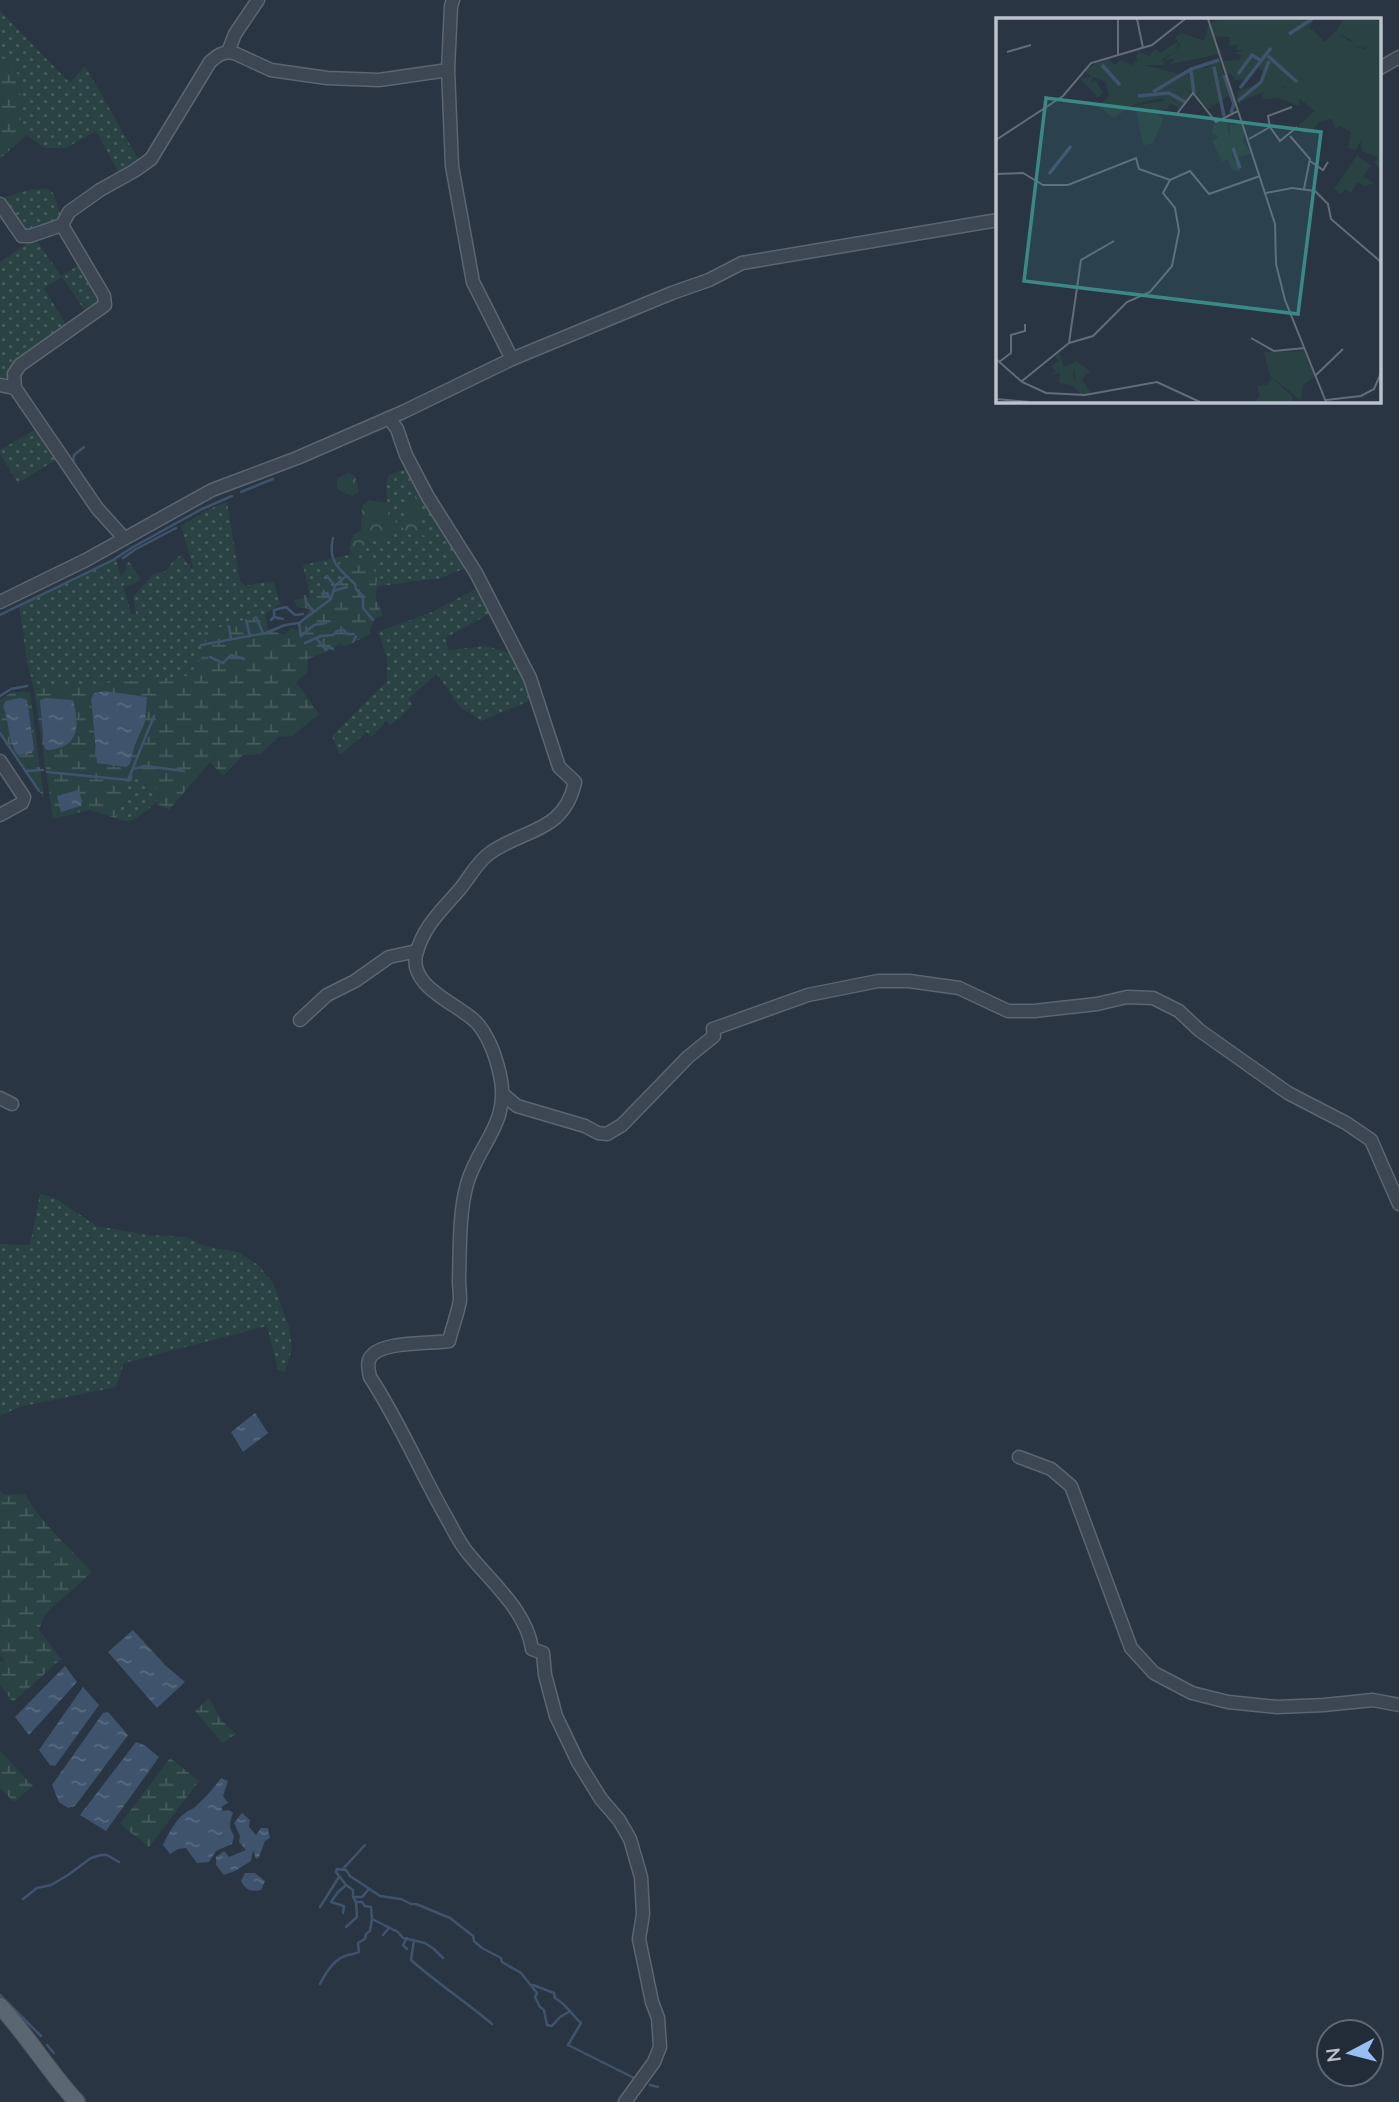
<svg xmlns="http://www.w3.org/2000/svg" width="1399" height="2102" font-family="'Nunito Sans',sans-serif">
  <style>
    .grass { fill: url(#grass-dots); fill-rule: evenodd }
    .forest { fill: url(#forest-crowns) }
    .wetland { fill: url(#wetland-marsh); fill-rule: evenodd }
    .water { fill: url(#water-ripples) }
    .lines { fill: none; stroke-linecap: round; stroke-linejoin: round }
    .stream { stroke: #3f546c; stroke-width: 2.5 }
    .minor-casing { stroke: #5c6570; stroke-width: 15 }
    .major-casing { stroke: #47505c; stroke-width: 18 }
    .minor { stroke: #3d4753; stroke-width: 12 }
    .major { stroke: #5b6673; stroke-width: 16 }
    .inset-river { fill: none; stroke: #3f546c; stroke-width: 3.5 }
    .inset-road { fill: none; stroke: #636d7a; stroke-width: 2 }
    .view { fill: #3a8986; fill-opacity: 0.15; stroke: #3a8986; stroke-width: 3.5 }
    .inset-edge { fill: none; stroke: #bbc2cc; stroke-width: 3.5 }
  </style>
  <defs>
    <pattern id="grass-dots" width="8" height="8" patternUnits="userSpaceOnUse" patternTransform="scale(1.75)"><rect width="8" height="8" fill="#2b4244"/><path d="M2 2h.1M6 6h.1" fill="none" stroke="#485c5e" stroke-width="1.8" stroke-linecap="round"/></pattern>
    <pattern id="forest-crowns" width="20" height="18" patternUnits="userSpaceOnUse" patternTransform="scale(1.75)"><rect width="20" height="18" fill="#2b4244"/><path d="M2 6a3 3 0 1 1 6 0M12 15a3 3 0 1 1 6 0" fill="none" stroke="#485c5e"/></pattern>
    <pattern id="wetland-marsh" width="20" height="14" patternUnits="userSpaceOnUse" patternTransform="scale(1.75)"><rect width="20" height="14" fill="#2b4244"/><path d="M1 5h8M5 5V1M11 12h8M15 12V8" fill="none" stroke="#485c5e"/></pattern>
    <pattern id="water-ripples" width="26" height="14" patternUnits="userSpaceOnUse" patternTransform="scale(1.75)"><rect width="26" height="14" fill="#3f546c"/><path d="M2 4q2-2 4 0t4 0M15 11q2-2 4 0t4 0" fill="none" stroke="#596b80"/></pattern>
  </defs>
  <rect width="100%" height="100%" fill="#293543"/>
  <g class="grass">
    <path d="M0,11L70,83L85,66L141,164L121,177L96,131L66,148H45L26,135L22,126L20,114L21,79L4,56L0,55Z"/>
    <path d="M47,188L54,194L61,217L57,223L24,233L0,199L29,190Z"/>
    <path d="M35,238L61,276L82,263L103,300L88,315L62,277L44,288L68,328L18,361L11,383L0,381V262Z"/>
    <path d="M38,428L59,458L18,483L0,454V450Z"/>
    <path d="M410,467L466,568L438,579L414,581L377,587V576L337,569L355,584L350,589L321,588L318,595L310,596L303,565L352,554L353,556L364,545L380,538L385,510L381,502H387L386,483L389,475ZM410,496H416L421,509L417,520L420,525H401Z"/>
    <path d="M227,502L240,581L246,586L265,582H274L280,604L265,614L204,632L208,648L189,676L34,689L27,662L19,605L116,558L121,577L126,570V562H129L141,580L128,586L123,585L131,614H136L133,597L154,574L166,571L173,561L181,555L194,571L181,526L207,510Z"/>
    <path d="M479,587L493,612L445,638L449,650L485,646L508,652L512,650L534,699L481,721L459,706L437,674L408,699L413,705L391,725L386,721L372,737L367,732L340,755L332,736L387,681V659L378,632L432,612Z"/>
    <path d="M135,770L157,788L160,796C156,805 137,820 127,821C123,821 118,819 115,818Z"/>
    <path d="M40,1194L53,1197L97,1226L148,1235L186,1237L204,1246L240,1253L258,1265L273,1283L289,1327L292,1348L285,1372L278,1370L267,1326L124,1363L116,1387L19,1407L0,1416V1244L30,1245Z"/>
  </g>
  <g class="forest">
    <path d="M349,473L355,476L359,492L352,496L337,489V478Z"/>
    <path d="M410,496H416L421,509L417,520L420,525L427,528L428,534L426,537L420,533L412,536L404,530L401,525Z"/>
    <path d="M369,500L381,502L385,510L396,516L395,531L364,545L358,556H353L349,548L353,535L361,530L362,506Z"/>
  </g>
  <g class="wetland">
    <path d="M0,55L4,56L21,79L20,114L22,126L26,135L0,159Z"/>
    <path d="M369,561L377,576L376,600L383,615L373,620L369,635L345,646L339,644L333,649L308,659L307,673L296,682L319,714L292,736L278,737L261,754L243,755L223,776L210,762L169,810L163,806L156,805L160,796L157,788L135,771L115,818L90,810L53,819L34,689L189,676L208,648L204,632L265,614L268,629L285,635L291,628L301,631L299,623L310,609L297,607L294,600L318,595L321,588H332L340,578L350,589L355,583L337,568L341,562ZM91,699L145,722L135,745L130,763L95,747Z"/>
    <path d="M12,692H30L44,798L0,736V700ZM25,700L28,706L34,749L12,748L8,716L3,706Z"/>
    <path d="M0,1490L5,1495L25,1494C42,1524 68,1547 92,1572L45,1614L39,1630L61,1659L13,1702L0,1685V1661L3,1662L5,1660L0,1656Z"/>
    <path d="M209,1698L221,1720L236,1734L222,1743L195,1711Z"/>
    <path d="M0,1751L33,1786L14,1802L0,1788Z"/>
    <path d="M170,1758L199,1781L149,1847L120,1824Z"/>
  </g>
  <g class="water">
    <path d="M105,691L147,697L145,722L135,745L130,764L126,767L97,763L91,699L94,693Z"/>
    <path d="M19,698L25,699L28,706L34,749L32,753L18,755C7,742 10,722 3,706L6,701Z"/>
    <path d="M46,698L73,700C80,727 79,748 47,750L44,747L40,700Z"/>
    <path d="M78,790L82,801L81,806L61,812L57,796Z"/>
    <path d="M255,1413L268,1433L243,1452L231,1432Z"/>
    <path d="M133,1630L165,1665L185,1682L157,1708L108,1652Z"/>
    <path d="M65,1666L77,1682L29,1735L15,1717Z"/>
    <path d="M83,1687L99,1705L55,1766L50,1765L39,1750Z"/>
    <path d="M108,1712L128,1735L75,1806L68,1808L59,1802L52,1785L103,1713Z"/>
    <path d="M136,1742L144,1745L159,1757L106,1831L80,1815Z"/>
    <path d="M221,1778L228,1781L223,1796L228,1803L221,1807L223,1811L229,1810L233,1813C229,1823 229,1827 234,1836L232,1844L216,1851L209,1862L197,1863L186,1848L178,1849L170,1854L163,1845C167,1836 176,1819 185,1813C188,1810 192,1810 195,1807C203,1800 215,1787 221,1778Z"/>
    <path d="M242,1813L250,1820L249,1827L256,1835L261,1828H268L270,1838L265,1841L259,1857L256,1859L253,1850L251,1861L235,1871L224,1875L216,1865V1857L224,1851L229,1857L246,1850L239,1842L240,1836L234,1823Z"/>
    <path d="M245,1873H255L265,1881L261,1890C250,1892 246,1890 241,1881Z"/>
  </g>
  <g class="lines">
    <g class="stream">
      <path d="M73,464L74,455L84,447"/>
      <path d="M241,492L273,479"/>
      <path d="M333,538C327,561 340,570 355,584L356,589L363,596V608L373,620"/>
      <path d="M123,558L136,549L176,528"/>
      <path d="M327,576L335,586"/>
      <path d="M333,591L347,587"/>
      <path d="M322,594L327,593L330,598"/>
      <path d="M305,596L306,602L313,611"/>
      <path d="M0,615L113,560L133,547L202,509L232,496"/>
      <path d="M256,617L263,633"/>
      <path d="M274,617V610L286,607L295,615L303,614"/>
      <path d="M246,620L250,636"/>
      <path d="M271,620L274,617L283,619"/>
      <path d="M299,623L301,636"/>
      <path d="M229,626L231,639"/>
      <path d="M301,636L314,625L326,623"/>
      <path d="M317,639L326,650L328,647L333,649"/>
      <path d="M353,642L356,636"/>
      <path d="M305,643L321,636L333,635L337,631L344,630L347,634H354"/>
      <path d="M201,645L266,633L285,625L299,623L331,599L335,586L346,576"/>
      <path d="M210,657L223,663L231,655L244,659"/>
      <path d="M0,696L11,689L27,686"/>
      <path d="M0,733L39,791"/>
      <path d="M133,769L145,766L184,771"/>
      <path d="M25,771L43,770"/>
      <path d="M47,772L128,780L154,716"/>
      <path d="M337,1869L346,1870L350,1876L380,1896L401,1899L411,1904H416L450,1918L473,1936L474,1941L482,1948L501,1958L502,1962L521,1973L537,1993L535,1997L540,2007L544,2010L547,2025L552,2026L560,2017L570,2011"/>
      <path d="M337,1869L336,1872L346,1885L353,1890V1897L356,1902H362L365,1906L371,1907L372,1919L398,1932L403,1938L425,1943L434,1949L443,1958"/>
      <path d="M342,1870L365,1845"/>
      <path d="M353,1897H362L368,1890"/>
      <path d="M23,1899L37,1888L51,1885L68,1875L91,1858L101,1855H107L119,1862"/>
      <path d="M320,1907L339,1877"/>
      <path d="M343,1913L344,1906L331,1902L338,1892L345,1886"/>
      <path d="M346,1927L357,1917L356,1902"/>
      <path d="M383,1935L389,1928"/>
      <path d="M414,1940L411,1960C437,1983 466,2002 492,2024"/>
      <path d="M407,1949L403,1945L407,1938"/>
      <path d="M320,1984C326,1972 335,1958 348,1955C352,1954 355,1954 359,1952L358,1943L365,1939L366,1934L370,1931L372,1919"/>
      <path d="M533,1985L554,1993L555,1998C566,2004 571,2014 581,2023L568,2045L636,2079"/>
      <path d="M0,1995L41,2036"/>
      <path d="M47,2045L54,2053"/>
      <path d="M650,2085L658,2087"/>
    </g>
    <defs>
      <g id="minor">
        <path d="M453,0L451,6L448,70L452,166L473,282L512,359"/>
        <path d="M228,52L235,34L258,0"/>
        <path d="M1380,68L1399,57"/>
        <path d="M0,204L22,236H30L62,225L104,296L105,305L20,365L14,374L15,388L97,508L124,538"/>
        <path d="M62,225L69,212L100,190L134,171L151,159L210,62C218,55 223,51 234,53L271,70L327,78L379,80L448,70"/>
        <path d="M0,385L15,388"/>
        <path d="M389,418L397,429L406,455L428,497L476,573L530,678L559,767L575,782C564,833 525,828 490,853C477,862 470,877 460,889C442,910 423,926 416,955C409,987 458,1004 476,1022C489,1036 496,1057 500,1075C511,1123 478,1144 467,1184C459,1212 460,1249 459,1279C459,1285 460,1293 460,1300C458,1313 452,1328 449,1341C432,1344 376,1340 369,1360C367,1365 369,1372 370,1377C399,1421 419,1469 445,1515C452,1527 458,1541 467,1552C490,1581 527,1611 532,1649L543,1653L545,1675L556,1716L578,1762L601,1799L619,1820L630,1839L641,1877L643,1914L639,1939L652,2002L658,2018L660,2047L654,2062L625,2102"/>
        <path d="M0,602L86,560L212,490L297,458L403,412L512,359L672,293L709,280L742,263L998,220"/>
        <path d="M0,761L24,797L22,803L0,815"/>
        <path d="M300,1020L327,995L355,981L389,957L417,951"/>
        <path d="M503,1094L517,1106L585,1126L598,1133L607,1134L622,1125L688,1057L714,1036L713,1029L808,995L878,981H909L959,988L1008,1011H1034L1097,1004L1127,997L1153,998L1179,1011L1199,1030L1288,1093L1346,1123L1371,1140L1399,1204"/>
        <path d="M0,1098L12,1104"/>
        <path d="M1019,1457L1051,1469L1071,1486L1131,1648L1154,1673L1192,1693L1228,1702L1277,1707L1324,1705L1373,1700L1399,1705"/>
      </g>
      <path id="major" d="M0,2006C28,2036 49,2072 77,2102"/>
    </defs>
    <use href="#minor" class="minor-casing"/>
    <use href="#major" class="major-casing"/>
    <use href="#minor" class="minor"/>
    <use href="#major" class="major"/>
  </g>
  <g transform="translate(996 18)">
    <rect width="385" height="385" fill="#293543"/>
    <path d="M347,1H385V41L384,28L359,29L354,25L359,24L340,14ZM182,23L181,33L166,41L169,47H148L140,41L142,33L153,38L159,31L164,35ZM224,56L227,81L212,91L199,77ZM185,65L196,77L184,92L174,85L171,91L163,92L162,97L168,100L157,125L141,129L147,127L139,88L171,82ZM245,106L251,112L246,123L256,135L241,140L233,128L234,107ZM63,335L68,349L80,343L94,353L86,361L95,376H84L77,351L55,357L60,353L54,348L63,343L59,338Z" fill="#2b4244"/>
    <path d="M186,15L211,24L205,34L167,43L181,33L184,26L179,19ZM276,63L304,78L303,88L283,80L266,81L269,66ZM361,137L375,148L367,159L378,165L369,168L361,164L355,175L349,171L345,176L338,171ZM308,333L319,358L307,367L305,382L274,358L268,334ZM77,351V360L87,367L85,375L76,367L63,365L64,352Z" fill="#2b4244"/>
    <path d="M224,1H318L313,9L329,24L339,13L353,23L364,22L356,26L359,29L369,31L376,24L385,28V152L378,144L383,140L366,133L365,123L360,132L352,130L355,114L344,108L339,111L336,101L324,103L314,115H307L302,108L319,93L289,69L271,64L268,74L244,83L246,88L241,84L242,73L263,66L270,57L262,49L249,61L235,63L239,61L234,55L230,60L227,43L243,42L246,37L238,35L248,33L240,32L242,26L234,28L233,19L216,18L224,36L174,46L179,40L205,34L213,6ZM110,39L119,47L124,42L136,47L144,41L148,47L184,56L203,47L210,50L223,41L234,77L227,81L223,56L199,77L185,66L171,83L165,80L137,87L118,100L102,88L113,78L110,64L97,59L95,66L99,62L107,74L102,80L84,61L96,59L88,53ZM230,101L237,141L246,149L243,154L236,152L231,141L226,144L216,123L222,119L216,116L217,107ZM276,360L296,378V384H259L264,377L261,368L271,367Z" fill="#2b4244"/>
    <path class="inset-river" d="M293,16L316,1M272,38L301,64M106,47L124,67M218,49L228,98M195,53L198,75M242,56L256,37L264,42M228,57L238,86L235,95M244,70L275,30M157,74L195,51L223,42M142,78L173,75L189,84M242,83L265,64L273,43M237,130L244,150M53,156L75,128"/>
    <path class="inset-road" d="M141,1L147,30M212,1L279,206L280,246L289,282L330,384M11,34L35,27M122,36V1M180,97L197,75L220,104L242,93M274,109L272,98L296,89M294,118L314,141L308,171M253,121L274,109L284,123L301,109M0,122L67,78L95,45L156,27L189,1M314,143L327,152L332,144M0,156L27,155L47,167H72L140,140L143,151L174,162L194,153L213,176L264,158M270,175L296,170L319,173L332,186L335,201L385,244M255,320L278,333L309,330M73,325L97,318L131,284L154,274L176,248L183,213L179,190L167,175L174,162M0,341L26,364L50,375L89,377L161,364L204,384M3,344L15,335V317L29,313V306M320,357L347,331M26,363L73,325L85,242L118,223M0,381L33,384M330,382L365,378L378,371L385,355"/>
    <path class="view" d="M50,80L325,114L302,296L28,263Z"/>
    <rect width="385" height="385" class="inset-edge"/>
  </g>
  <g transform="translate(1350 2053) rotate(263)"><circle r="33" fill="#222c38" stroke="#5f6873" stroke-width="2"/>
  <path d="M0-5L12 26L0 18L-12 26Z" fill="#97bff5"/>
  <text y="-10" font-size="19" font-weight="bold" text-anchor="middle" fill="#bbc2cc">N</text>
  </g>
</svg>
